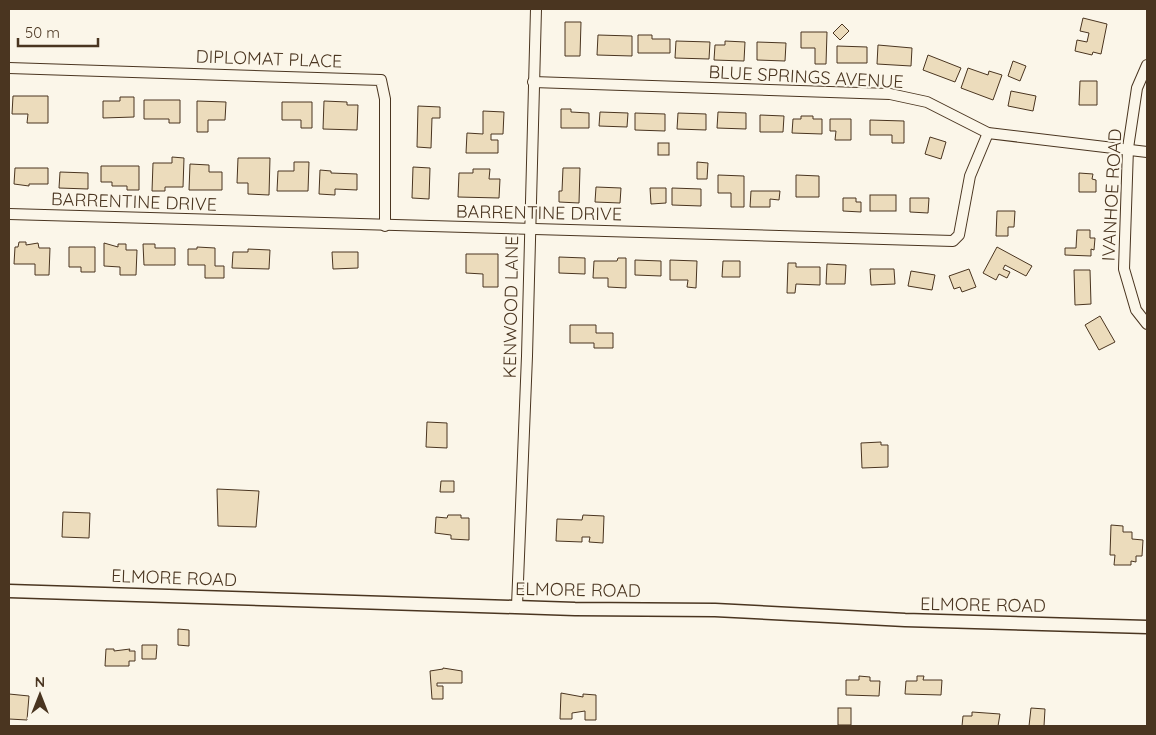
<svg xmlns="http://www.w3.org/2000/svg" width="1156" height="735" font-family="Quicksand,sans-serif">
  <style>
    .building { fill: #ecdcbc; stroke: #4a3520 }
    .lines { fill: none; stroke-linecap: round; stroke-linejoin: round }
    .minor-casing { stroke: #4a3520; stroke-width: 12 }
    .tertiary-casing { stroke: #4a3520; stroke-width: 15 }
    .minor { stroke: #fbf6e9; stroke-width: 10 }
    .tertiary { stroke: #fbf6e9; stroke-width: 12 }
    .labels { text-anchor: middle; stroke-width: 4; stroke-linejoin: round; paint-order: stroke }
    .street-label { font-size: 18px; fill: #4a3520; stroke: #fbf6e9 }
  </style>
  <rect width="100%" height="100%" fill="#fbf6e9"/>
  <g class="building">
    <path d="M1083,18L1107,24L1101,54L1093,52L1092,55L1075,51L1077,40L1087,42L1089,33L1080,31Z"/>
    <path d="M565,22H581L580,56H565Z"/>
    <path d="M842,24L849,31L840,40L833,33Z"/>
    <path d="M801,32H827L826,64H815V48H801Z"/>
    <path d="M598,35L632,36V56L597,55Z"/>
    <path d="M638,35H652V39H670V53H638Z"/>
    <path d="M676,41L710,42L709,59L675,58Z"/>
    <path d="M725,41L745,42L744,61L714,60L715,45H725Z"/>
    <path d="M757,42L786,43L785,61L757,60Z"/>
    <path d="M878,45L912,48L911,66L877,64Z"/>
    <path d="M837,46L867,47V63H837Z"/>
    <path d="M928,55L961,68L955,82L923,70Z"/>
    <path d="M1013,61L1026,66L1020,81L1008,76Z"/>
    <path d="M968,68L988,75L989,71L1002,75L993,100L961,88Z"/>
    <path d="M1080,81H1097V105H1079Z"/>
    <path d="M1011,91L1036,96L1033,111L1008,106Z"/>
    <path d="M13,96H48V123H27L28,114H12Z"/>
    <path d="M120,97H134V117L103,118V101H120Z"/>
    <path d="M144,100H180V123H169V119H144Z"/>
    <path d="M197,101L226,102L225,120H208V132H197Z"/>
    <path d="M324,101L347,102V105H358L357,130L323,129Z"/>
    <path d="M282,102H312V128H301V120H282Z"/>
    <path d="M418,106L440,107V118H432L431,148L417,147Z"/>
    <path d="M561,109H571V112L589,113V128H561Z"/>
    <path d="M483,111L504,112L503,134H491V140H498V153H466L467,133L483,134Z"/>
    <path d="M600,112L628,113L627,127L599,126Z"/>
    <path d="M718,112L746,113V129L717,128Z"/>
    <path d="M635,113L665,114V131L635,130Z"/>
    <path d="M678,113L706,114V130L677,129Z"/>
    <path d="M760,115L784,116L783,132H760Z"/>
    <path d="M801,116H813V119H822V134L792,133L793,119H801Z"/>
    <path d="M830,119H851V140H835L836,131H830Z"/>
    <path d="M870,120L904,121V143H892V135H870Z"/>
    <path d="M930,137L946,142L941,159L925,154Z"/>
    <rect x="658" y="143" width="11" height="12"/>
    <path d="M172,157L184,158L183,187H165V191H152L153,163H172Z"/>
    <path d="M238,158H270L269,195L248,194V183H237Z"/>
    <path d="M294,162H309L308,191H277L278,171H294Z"/>
    <path d="M697,162L708,163L707,179H697Z"/>
    <path d="M190,164L209,165V172H222V190H189Z"/>
    <path d="M101,166H139V190H127V186H112V182H101Z"/>
    <path d="M413,167L430,168L429,199L412,198Z"/>
    <path d="M15,168H48V184H29V186L14,184Z"/>
    <path d="M563,168H580L579,203L559,202V191H562Z"/>
    <path d="M473,169H490L489,179H500L499,198L458,197L459,173H473Z"/>
    <path d="M320,170L331,171V173L357,174V190L335,189V195L319,194Z"/>
    <path d="M60,172L88,173V189L59,188Z"/>
    <path d="M1079,173L1093,174L1092,179L1096,180V192H1079Z"/>
    <path d="M718,175L744,176V207H731V193H718Z"/>
    <path d="M796,175L819,176V197H796Z"/>
    <path d="M596,187L621,188L620,203L595,202Z"/>
    <path d="M650,188H666V203L651,204Z"/>
    <path d="M672,188L701,189V206L672,205Z"/>
    <path d="M751,191H780L779,200L770,199V207H750Z"/>
    <rect x="870" y="195" width="26" height="16"/>
    <path d="M843,198H856V202H861V212L843,211Z"/>
    <path d="M910,198H929L928,213L910,212Z"/>
    <path d="M997,211H1015L1014,227H1008V236H996Z"/>
    <path d="M1077,230H1090V238H1095L1094,250L1091,249V256L1065,255V248H1076Z"/>
    <path d="M19,242H26V245L38,243L39,248H50L49,275H35V264H14L15,247H18Z"/>
    <path d="M104,243L118,247V244H126V250H137L136,275H120V267L104,266Z"/>
    <path d="M143,244H155V248H175V265H144Z"/>
    <path d="M69,247H95V272H81V267H69Z"/>
    <path d="M197,247L215,248V266H224V278H205V265H188V249H197Z"/>
    <path d="M997,247L1032,266L1026,276L1005,265L1003,269L1010,272L1007,278L999,274L996,280L983,273Z"/>
    <path d="M248,249L270,250L269,269L232,268L233,252H248Z"/>
    <path d="M332,252H358V268L333,269Z"/>
    <path d="M466,254H498V287H483V274L466,273Z"/>
    <path d="M559,257L585,258V274L559,273Z"/>
    <path d="M618,258H626V288L608,287V278H593L594,261H617Z"/>
    <path d="M635,260L661,261V276L635,275Z"/>
    <path d="M670,260L697,261L696,288L687,287L688,280H670Z"/>
    <path d="M723,261H740V277H722Z"/>
    <path d="M788,263H796V267H820V285L796,284L795,293H787Z"/>
    <path d="M827,264L846,265L845,284H826Z"/>
    <path d="M870,269H894L895,284L871,285Z"/>
    <path d="M969,269L976,287L962,292L960,287L954,289L949,276Z"/>
    <path d="M1074,270H1090L1091,304L1075,305Z"/>
    <path d="M911,271L935,275L932,290L908,286Z"/>
    <path d="M1100,316L1115,342L1099,350L1085,325Z"/>
    <path d="M570,325H596V333H613V348H594V343H570Z"/>
    <path d="M427,422L447,423V448L426,447Z"/>
    <path d="M881,442V445H888V467L862,468L861,443Z"/>
    <path d="M441,481H454V492H440Z"/>
    <path d="M217,489L259,491L256,527L218,526Z"/>
    <path d="M63,512L90,513L89,538L62,537Z"/>
    <path d="M448,515H461V518H469V540L451,539V535L435,533L436,517L447,518Z"/>
    <path d="M583,515L604,516L603,543L589,542L590,537H582V542L556,541L557,519L582,520Z"/>
    <path d="M1111,525L1123,526V532H1132V539L1143,540L1142,556H1136V562L1131,561V565H1114L1115,555H1110Z"/>
    <path d="M178,629L189,630V646L178,645Z"/>
    <path d="M142,645H157L156,659H142Z"/>
    <path d="M106,649H114V651L130,649L129,651H135V661H129V666H105Z"/>
    <path d="M443,668L462,671V683H437V686H443V699H432L430,671L443,669Z"/>
    <path d="M859,676L870,677V681H880L879,696L846,695V680H859Z"/>
    <path d="M917,676H924L923,680H942L941,695L905,694L906,681H917Z"/>
    <path d="M561,693L583,697V694L596,695V720H585V711L572,713V719H560Z"/>
    <path d="M9,694L29,696L27,720L9,719Z"/>
    <rect x="838" y="708" width="13" height="17"/>
    <path d="M1031,708L1045,709L1044,726H1029Z"/>
    <path d="M972,712L1000,714L998,726H962L963,716H972Z"/>
  </g>
  <g class="lines">
    <defs>
      <g id="minor">
        <path d="M1147,65L1137,88L1128,148L1124,269L1136,310L1147,324"/>
        <path d="M9,68L381,80L385,99V226"/>
        <path d="M533,82L890,94L927,102L988,133L1147,152"/>
        <path d="M9,214L953,241L959,235L970,176L988,133"/>
        <path d="M517,606L527,356L536,9"/>
      </g>
      <path id="tertiary" d="M9,591L575,609L715,610L905,620L1147,627"/>
    </defs>
    <use href="#minor" class="minor-casing"/>
    <use href="#tertiary" class="tertiary-casing"/>
    <use href="#minor" class="minor"/>
    <use href="#tertiary" class="tertiary"/>
  </g>
  <g class="labels">
    <g class="street-label">
      <text transform="translate(269 59) rotate(2)" y="6">DIPLOMAT PLACE</text>
      <text transform="translate(806 77) rotate(3)" y="6">BLUE SPRINGS AVENUE</text>
      <text transform="translate(1112 195) rotate(-87)" y="6">IVANHOE ROAD</text>
      <text transform="translate(134 202) rotate(2)" y="6">BARRENTINE DRIVE</text>
      <text transform="translate(539 213) rotate(1)" y="6">BARRENTINE DRIVE</text>
      <text transform="translate(511 307) rotate(-89)" y="6">KENWOOD LANE</text>
      <text transform="translate(174 578) rotate(2)" y="6">ELMORE ROAD</text>
      <text transform="translate(578 590) rotate(1)" y="6">ELMORE ROAD</text>
      <text transform="translate(983 605) rotate(1)" y="6">ELMORE ROAD</text>
    </g>
  </g>
  <rect width="1156" height="735" fill="none" stroke="#4a3520" stroke-width="20"/>
  <g transform="translate(40 695)" stroke="#fbf6e9" stroke-width="4" paint-order="stroke">
  <path d="M0-4L9 19L0 12L-9 19Z" fill="#4a3520"/>
  <text y="-8" font-size="14" font-weight="bold" text-anchor="middle" fill="#4a3520">N</text>
  </g>
  <path d="M18 38v8h80v-8" fill="none" stroke="#4a3520" stroke-width="2.5"/>
  <text x="25" y="38" font-size="15" fill="#4a3520" stroke="#fbf6e9" stroke-width="4" paint-order="stroke">50 m</text>
</svg>
